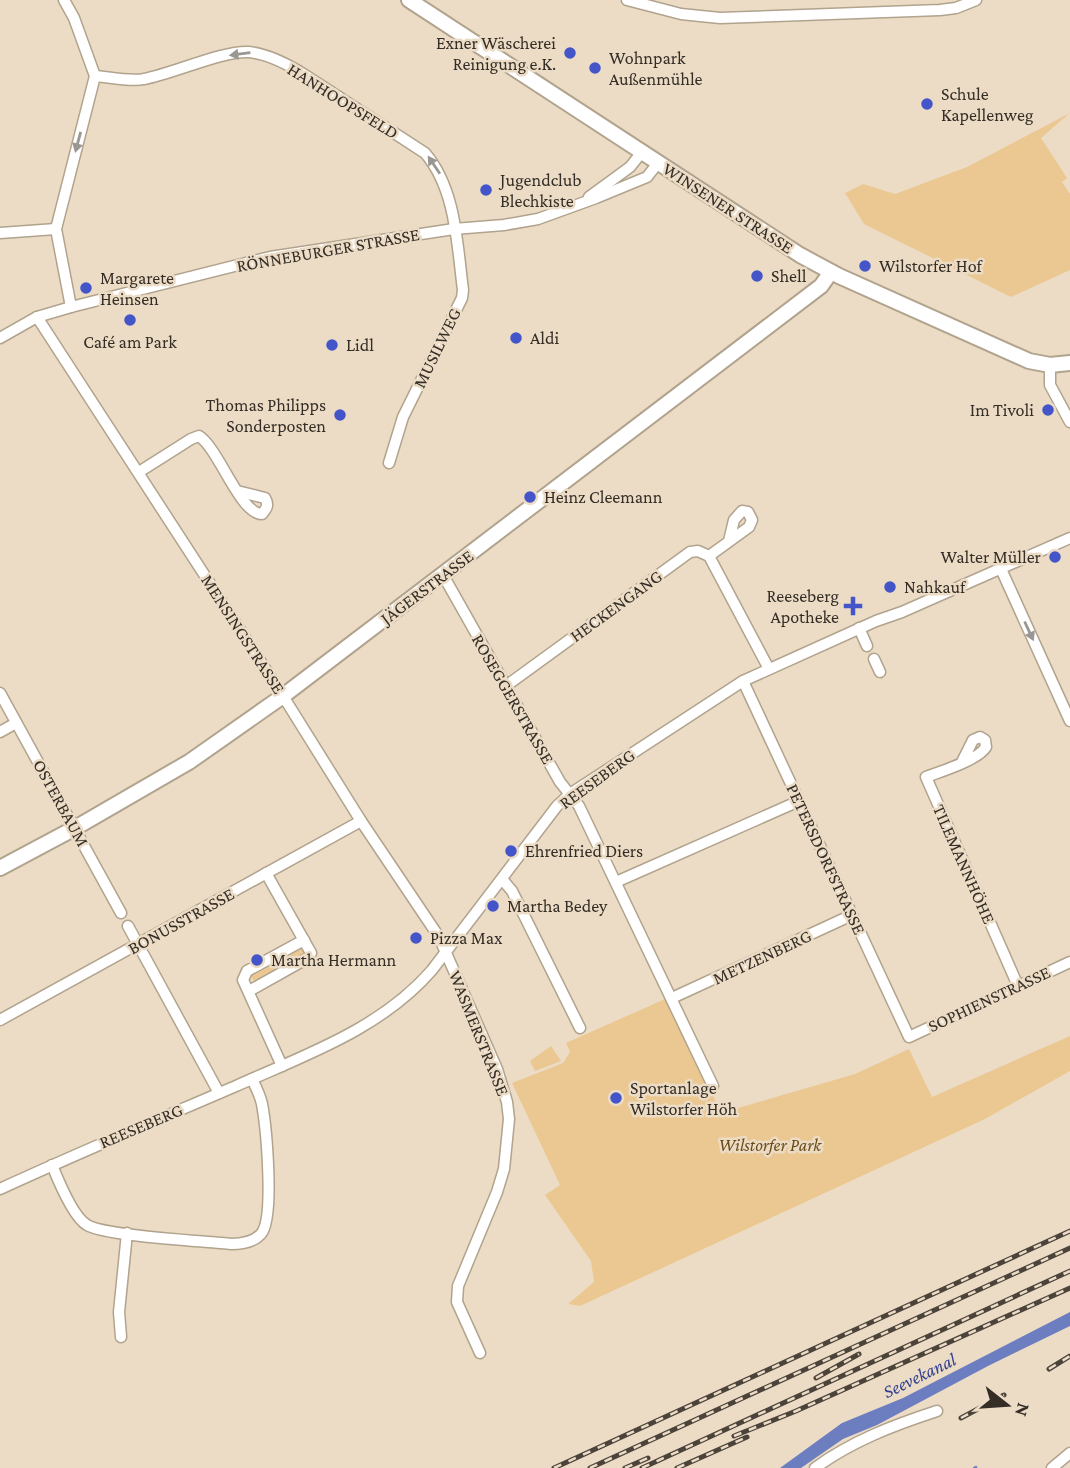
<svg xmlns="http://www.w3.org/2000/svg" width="1070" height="1468" font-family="'Crimson Pro',serif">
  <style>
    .green { fill: #ebc892 }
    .water { fill: #6c7ebf }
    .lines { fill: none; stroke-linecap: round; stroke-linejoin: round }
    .stream { stroke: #6c7ebf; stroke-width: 2.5 }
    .street-casing { stroke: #b1a38d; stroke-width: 13 }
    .secondary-casing { stroke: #b1a38d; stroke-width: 18 }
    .street { stroke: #fff; stroke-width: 10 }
    .secondary { stroke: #fff; stroke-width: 14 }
    .rail-casing { stroke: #4c443b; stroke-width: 5 }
    .rail { stroke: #ecdcc6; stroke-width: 2.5; stroke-dasharray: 8; stroke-linecap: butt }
    .oneway { fill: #9a9692 }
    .poi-dot { fill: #4355c9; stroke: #ecdcc6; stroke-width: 2.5 }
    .labels { text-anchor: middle; stroke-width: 5; stroke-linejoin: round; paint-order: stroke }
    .poi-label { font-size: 18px; fill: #342e26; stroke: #ecdcc6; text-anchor: start }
    .street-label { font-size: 18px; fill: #342e26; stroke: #ecdcc6 }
    .park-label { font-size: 18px; font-style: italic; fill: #6a4c17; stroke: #ecdcc6 }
    .water-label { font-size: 19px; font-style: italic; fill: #324190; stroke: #ecdcc6 }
  </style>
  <rect width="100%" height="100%" fill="#ecdcc6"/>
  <g class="green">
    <path d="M1070,113L1041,138L1067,178L1062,182L1070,194V270L1011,297L864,224L845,193L863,184L895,194L967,167Z"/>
    <path d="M301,944L307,956L255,984L249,972Z"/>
    <path d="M665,999L670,1003L721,1113L855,1074L909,1049L932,1097L1070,1036V1071L985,1119L580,1306L568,1304L594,1282L591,1261L545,1195L560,1185L512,1083L563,1063L570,1052L566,1043Z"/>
    <path d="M551,1046L561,1061L535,1071L530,1061Z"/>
  </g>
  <path class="water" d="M1070,1312V1326L988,1366L877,1425L843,1439L801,1468H780L842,1423L903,1398Z"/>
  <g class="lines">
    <path class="stream" d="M974,1468L976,1467"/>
    <defs>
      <g id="street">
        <path d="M64,0L74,18L95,76"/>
        <path d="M627,0L681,14L720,18L940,10L956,8L976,0"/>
        <path d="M95,76C108,77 131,82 144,79C172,74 224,50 249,52C268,54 289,65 305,75L425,153C456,189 457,244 463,290L462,298L403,417L389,463"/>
        <path d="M589,197L630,167L642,152"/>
        <path d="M0,233L56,229"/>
        <path d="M71,307L56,229L95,76"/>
        <path d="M37,317L283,696L361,821L439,937L497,1069L507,1102L509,1119L504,1169L497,1192L458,1286L457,1302L480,1353"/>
        <path d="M0,338L37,317L71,307L270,257L454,229L504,225L538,219L596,198L647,177L658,163"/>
        <path d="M1050,365V385L1070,422"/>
        <path d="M139,472L191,439L199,436C219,449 240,514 262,514C267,508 269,505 265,498L237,491"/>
        <path d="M709,556L769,669"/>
        <path d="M709,556L749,527L752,520L748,512L742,511L734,520L729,541"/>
        <path d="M1001,569L1070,721"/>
        <path d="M443,575L560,782L579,806L713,1086"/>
        <path d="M859,628L867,646"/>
        <path d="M874,659L880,672"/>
        <path d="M743,681L909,1037L1070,962"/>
        <path d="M506,686L690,552L698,551L709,556"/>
        <path d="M0,693L121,913"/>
        <path d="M0,732L16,723"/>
        <path d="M962,762L973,740L980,737L985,740L986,747C978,760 942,771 926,777L1018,986"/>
        <path d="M502,879L512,891L580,1028"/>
        <path d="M616,882L799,801"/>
        <path d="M128,926L219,1093"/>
        <path d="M249,991L308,958L311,953L266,873"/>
        <path d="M672,998L852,915"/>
        <path d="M0,1020L361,821"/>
        <path d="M282,1066L243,980L247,971L304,940"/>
        <path d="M52,1165C58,1180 73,1217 87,1225C105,1236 204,1241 231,1244C241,1244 254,1242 261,1234C275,1218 266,1126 262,1104C260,1095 256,1087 252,1079"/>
        <path d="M0,1189C78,1153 157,1120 236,1086C305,1055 381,1029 432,970L557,806L570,794L743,681L876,621L902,612L1070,538"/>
        <path d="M121,1337L119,1312L127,1233"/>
        <path d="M815,1468C852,1441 894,1425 937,1411"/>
        <path d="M1052,1468L1070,1453"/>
      </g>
      <g id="secondary">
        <path d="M409,0L800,255L839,276L1029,361L1050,365L1070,363"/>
        <path d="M0,868L75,828L189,762L283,696L821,286L831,272"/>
      </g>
    </defs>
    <use href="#street" class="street-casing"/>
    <use href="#secondary" class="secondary-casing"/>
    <use href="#street" class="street"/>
    <use href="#secondary" class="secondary"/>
    <defs>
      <g id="rail">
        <path d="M1049,1369L1070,1356"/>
        <path d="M816,1378L859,1354"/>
        <path d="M961,1418L1004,1395"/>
        <path d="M734,1436L796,1411L1070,1288"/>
        <path d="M554,1468L1070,1231"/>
        <path d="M590,1468L1070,1248"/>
        <path d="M625,1468L648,1458"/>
        <path d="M642,1468L1070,1271"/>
        <path d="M677,1468L747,1437"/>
      </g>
    </defs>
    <use href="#rail" class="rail-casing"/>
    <use href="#rail" class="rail"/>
  </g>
  <defs><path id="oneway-solid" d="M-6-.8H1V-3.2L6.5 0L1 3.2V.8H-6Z" transform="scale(1.75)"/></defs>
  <g class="oneway">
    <use href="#oneway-solid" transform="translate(240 54) rotate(173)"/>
    <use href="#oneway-solid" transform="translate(78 142) rotate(105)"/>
    <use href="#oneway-solid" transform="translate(434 165) rotate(-124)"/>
    <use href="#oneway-solid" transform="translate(1029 631) rotate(65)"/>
  </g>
  <g class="poi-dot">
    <circle cx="570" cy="53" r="7"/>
    <circle cx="595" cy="68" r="7"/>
    <circle cx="927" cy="104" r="7"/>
    <circle cx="486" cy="190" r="7"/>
    <circle cx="865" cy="266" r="7"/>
    <circle cx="757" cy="276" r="7"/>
    <circle cx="86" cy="288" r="7"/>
    <circle cx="130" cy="320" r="7"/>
    <circle cx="516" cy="338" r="7"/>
    <circle cx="332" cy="345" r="7"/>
    <circle cx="1048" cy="410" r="7"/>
    <circle cx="340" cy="415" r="7"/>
    <circle cx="530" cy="497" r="7"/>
    <circle cx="1055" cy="557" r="7"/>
    <circle cx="890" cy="587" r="7"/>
    <path d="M849.5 595.5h7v7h7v7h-7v7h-7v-7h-7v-7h7z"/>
    <circle cx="511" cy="851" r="7"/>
    <circle cx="493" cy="906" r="7"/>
    <circle cx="416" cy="938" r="7"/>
    <circle cx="257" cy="960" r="7"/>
    <circle cx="616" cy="1098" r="7"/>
  </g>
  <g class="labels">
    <g class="poi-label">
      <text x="556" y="49" text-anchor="end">Exner Wäscherei<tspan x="556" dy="21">Reinigung e.K.</tspan></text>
      <text x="609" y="64">Wohnpark<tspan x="609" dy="21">Außenmühle</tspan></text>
      <text x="941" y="100">Schule<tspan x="941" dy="21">Kapellenweg</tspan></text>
      <text x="500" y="186">Jugendclub<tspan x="500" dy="21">Blechkiste</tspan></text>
      <text x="879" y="272">Wilstorfer Hof</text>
      <text x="771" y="282">Shell</text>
      <text x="100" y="284">Margarete<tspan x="100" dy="21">Heinsen</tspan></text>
      <text x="530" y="344">Aldi</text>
      <text x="130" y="348" text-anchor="middle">Café am Park</text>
      <text x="346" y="351">Lidl</text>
      <text x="326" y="411" text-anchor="end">Thomas Philipps<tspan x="326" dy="21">Sonderposten</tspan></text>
      <text x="1034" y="416" text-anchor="end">Im Tivoli</text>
      <text x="544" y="503">Heinz Cleemann</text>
      <text x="1041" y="563" text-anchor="end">Walter Müller</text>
      <text x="904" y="593">Nahkauf</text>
      <text x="839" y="602" text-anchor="end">Reeseberg<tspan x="839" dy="21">Apotheke</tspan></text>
      <text x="525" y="857">Ehrenfried Diers</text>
      <text x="507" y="912">Martha Bedey</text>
      <text x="430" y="944">Pizza Max</text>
      <text x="271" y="966">Martha Hermann</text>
      <text x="630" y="1094">Sportanlage<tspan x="630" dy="21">Wilstorfer Höh</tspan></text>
    </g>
    <g class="street-label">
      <text transform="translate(343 101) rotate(32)" y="6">HANHOOPSFELD</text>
      <text transform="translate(728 208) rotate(33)" y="6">WINSENER STRASSE</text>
      <text transform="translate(328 250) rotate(-10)" y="6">RÖNNEBURGER STRASSE</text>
      <text transform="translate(437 348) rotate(-64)" y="6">MUSILWEG</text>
      <text transform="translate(427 587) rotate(-37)" y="6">JÄGERSTRASSE</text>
      <text transform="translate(616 606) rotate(-36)" y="6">HECKENGANG</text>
      <text transform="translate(243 634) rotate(57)" y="6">MENSINGSTRASSE</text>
      <text transform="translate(513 699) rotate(60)" y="6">ROSEGGERSTRASSE</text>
      <text transform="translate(597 779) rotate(-36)" y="6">REESEBERG</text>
      <text transform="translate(61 803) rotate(61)" y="6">OSTERBAUM</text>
      <text transform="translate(826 859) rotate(65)" y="6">PETERSDORFSTRASSE</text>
      <text transform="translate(964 864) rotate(66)" y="6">TILEMANNHÖHE</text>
      <text transform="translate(181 921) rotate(-29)" y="6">BONUSSTRASSE</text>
      <text transform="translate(762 957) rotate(-25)" y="6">METZENBERG</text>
      <text transform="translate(989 999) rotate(-25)" y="6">SOPHIENSTRASSE</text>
      <text transform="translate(479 1033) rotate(68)" y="6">WASMERSTRASSE</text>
      <text transform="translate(141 1126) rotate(-23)" y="6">REESEBERG</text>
    </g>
    <g class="park-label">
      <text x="770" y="1151">Wilstorfer Park</text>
    </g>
    <g class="water-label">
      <text transform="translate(919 1375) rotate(-26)" y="7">Seevekanal</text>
    </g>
  </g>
  <g transform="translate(1007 1405) rotate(107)" stroke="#ecdcc6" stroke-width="5" paint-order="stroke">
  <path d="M0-5L12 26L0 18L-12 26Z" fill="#342e26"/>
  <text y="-10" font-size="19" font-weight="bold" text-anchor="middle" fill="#342e26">N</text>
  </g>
</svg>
